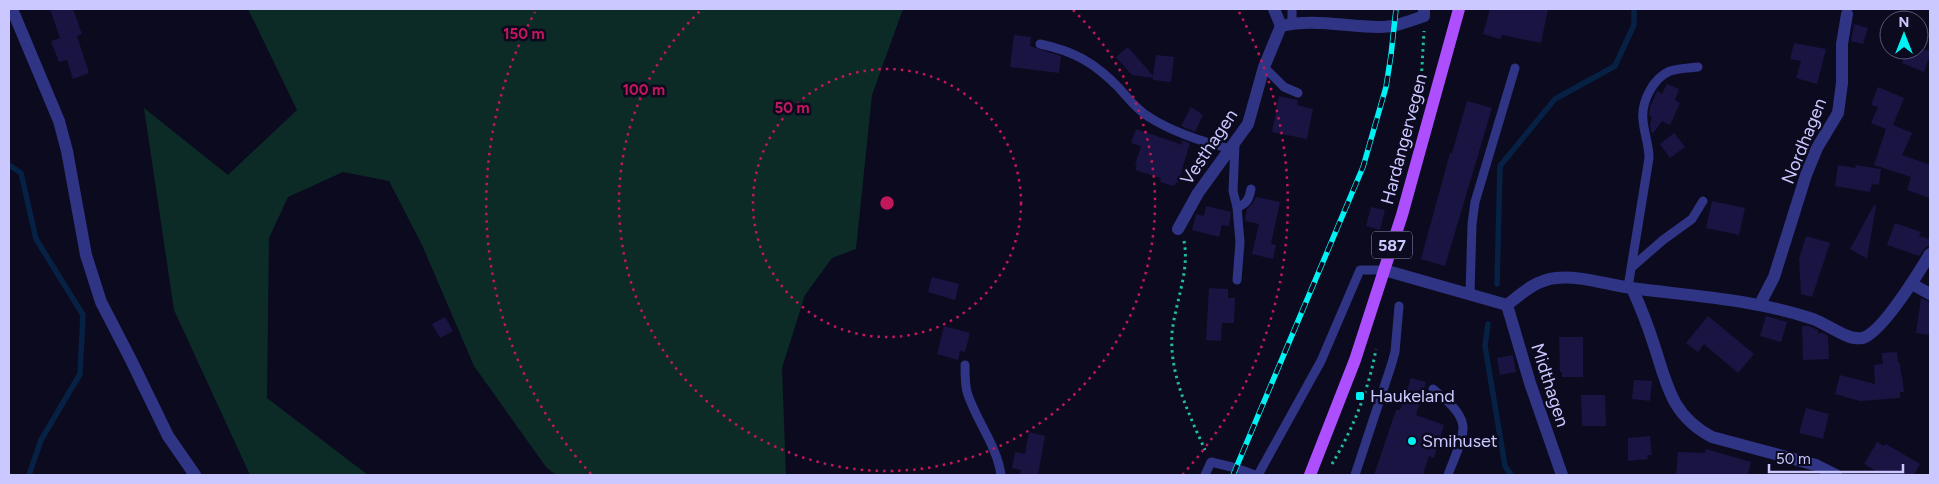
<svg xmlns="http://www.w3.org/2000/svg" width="1939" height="484" font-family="Figtree,sans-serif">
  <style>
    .green { fill: #0c2a26 }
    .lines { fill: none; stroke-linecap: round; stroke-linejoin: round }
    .stream { stroke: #062143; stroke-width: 5.5 }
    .building { fill: #191442 }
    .path { stroke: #20bba4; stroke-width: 3; stroke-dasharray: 2.5 4; stroke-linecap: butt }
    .lane { stroke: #303484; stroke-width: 9 }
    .street { stroke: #303484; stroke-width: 12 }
    .primary { stroke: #ae4fff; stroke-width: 12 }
    .rail-casing { stroke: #00f1f3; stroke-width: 5.5 }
    .rail { stroke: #0c0a1f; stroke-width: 4; stroke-dasharray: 11; stroke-linecap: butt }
    .ring { fill: none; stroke: #c2185b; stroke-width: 2.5; stroke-dasharray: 2.5 5 }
    .poi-dot { fill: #00f1f3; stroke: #0c0a1f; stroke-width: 2 }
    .labels { text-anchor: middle; stroke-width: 5; stroke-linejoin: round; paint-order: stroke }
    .shield { fill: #0c0a1f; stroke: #918fbc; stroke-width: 1 }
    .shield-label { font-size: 16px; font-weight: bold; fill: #cac8ff }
    .street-label { font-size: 18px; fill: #cac8ff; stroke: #0c0a1f }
    .poi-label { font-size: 18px; fill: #cac8ff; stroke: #0c0a1f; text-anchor: start }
    .centre { fill: #c2185b; stroke: #0c0a1f; stroke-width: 2.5 }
    .ring-label { font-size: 15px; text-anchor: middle; font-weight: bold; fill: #c2185b; stroke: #0c0a1f; stroke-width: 5; stroke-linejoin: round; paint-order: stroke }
  </style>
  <rect width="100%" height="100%" fill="#0c0a1f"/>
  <path class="green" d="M248,9H903L872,95L856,249L832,258L805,295L782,368L786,475H556L546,467L474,366L422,245L389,181L343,172L288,197L269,238L267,398L368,475H250L174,310L144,108L228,175L297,110Z"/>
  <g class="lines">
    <g class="stream">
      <path d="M9,165L21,173L36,239L83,315L80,374L41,440L29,475"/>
      <path d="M1497,284L1500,166L1555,99L1615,66L1634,25V9"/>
      <path d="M1488,324L1485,346L1505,466L1511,475"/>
    </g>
  </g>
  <g class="building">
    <path d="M50,9H73L82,34L77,36L89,73L73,79L67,60L59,62L51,41L60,38Z"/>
    <path d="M1490,9H1548L1541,43L1502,35L1500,39L1483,34Z"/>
    <path d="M1854,24L1868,28L1863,44L1851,41Z"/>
    <path d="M1014,35L1031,37L1030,46L1061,56L1059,73L1010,67Z"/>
    <path d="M1794,43L1826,49L1817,84L1796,78L1801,61L1790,59Z"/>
    <path d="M1128,47L1153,76L1156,55L1174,57L1171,82L1153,80V78L1132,75L1116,57Z"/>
    <path d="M1907,50H1930V55L1924,72L1902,63Z"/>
    <path d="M1667,84L1679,89L1675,100L1680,103L1670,125L1662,121L1653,133L1651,132L1650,124L1652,117L1649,115L1650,107L1657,91L1662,94Z"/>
    <path d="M1878,87L1904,98L1893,125L1912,133L1902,155L1930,165V198L1907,190L1911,177L1874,165L1886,129L1871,123L1878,107L1871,105Z"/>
    <path d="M1279,96L1298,100L1297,105L1313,109L1307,139L1272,132Z"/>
    <path d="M1467,101L1492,108L1445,266L1421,259L1450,153H1452Z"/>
    <path d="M1191,107L1203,115L1195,132L1181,126Z"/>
    <path d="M1136,129L1183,145L1180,140L1190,143L1178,183L1176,182L1174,186L1160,182L1161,178L1135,170L1137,166L1135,165L1141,146L1131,143Z"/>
    <path d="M1674,133L1685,147L1670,158L1660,144Z"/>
    <path d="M1838,165L1855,168L1856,165L1881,169L1879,185L1872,184L1870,192L1835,186Z"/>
    <path d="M1256,197L1280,202L1271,244L1276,245L1273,259L1252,254L1259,224L1245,221L1247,209L1252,204Z"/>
    <path d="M1712,201L1745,208L1739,235L1706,228Z"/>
    <path d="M1874,205L1876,206L1867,259L1850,249Z"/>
    <path d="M1206,206L1231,212L1229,226L1222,225L1219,237L1192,230L1196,214L1204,216Z"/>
    <path d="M1371,207L1385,210L1380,230L1366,226Z"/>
    <path d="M1895,223L1921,232L1919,236L1930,239V246L1926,247L1919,256L1887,245Z"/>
    <path d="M1806,236L1830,243L1812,297L1801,294L1799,259Z"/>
    <path d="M932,277L959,284L955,300L928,292Z"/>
    <path d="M1209,288L1228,289V298H1235L1234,323H1222L1221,341L1206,340Z"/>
    <path d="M1921,298L1930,302V335L1916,333Z"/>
    <path d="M1708,316L1754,354L1738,373L1704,344L1698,352L1686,343Z"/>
    <path d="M1766,316L1787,322L1781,342L1760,336Z"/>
    <path d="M445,317L453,331L440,338L432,324Z"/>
    <path d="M944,326L970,333L965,352L960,351L958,360L937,354Z"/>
    <path d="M1802,326H1809L1818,330V333H1823L1828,336L1829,359L1803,360Z"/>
    <path d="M1559,337H1583V377H1562V372H1560Z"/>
    <path d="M1897,352L1898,363H1900L1901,375H1902L1904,392H1900V398L1860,401L1835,394L1840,375L1875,384L1874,365L1883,364L1882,353Z"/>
    <path d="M1513,355L1516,372L1500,375L1497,358Z"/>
    <path d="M1411,378L1426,382L1416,415L1444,425L1434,458L1429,456L1423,475H1374L1396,410H1400Z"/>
    <path d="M1634,380L1652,381L1650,401L1632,399Z"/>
    <path d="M1581,395H1605L1606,426H1582Z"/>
    <path d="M1806,408L1829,414L1823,439L1799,433Z"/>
    <path d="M1029,432L1045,436L1038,475H1020L1021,470L1012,468L1015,452L1025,454Z"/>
    <path d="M1650,436L1652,455H1647L1648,459L1628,461V438Z"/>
    <path d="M1877,442L1884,446L1886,444L1920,464L1914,475H1883L1864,464Z"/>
    <path d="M1706,449L1751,462L1748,475H1676L1678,452L1705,453Z"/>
  </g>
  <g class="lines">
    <g class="path">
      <path d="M1421,84L1424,31"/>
      <path d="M1184,241C1190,271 1175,303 1172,333C1169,374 1189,414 1205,450"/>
      <path d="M1332,464C1353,429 1369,389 1376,349"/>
    </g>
    <g class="lane">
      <path d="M1292,9V23"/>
      <path d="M1040,44C1074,51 1095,63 1119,88C1128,98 1137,110 1149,117C1174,133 1203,142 1231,149"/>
      <path d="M1264,67L1284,87L1298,93"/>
      <path d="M1235,144L1233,191L1237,207L1240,242L1237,280"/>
      <path d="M1237,207C1247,204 1249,199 1251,189"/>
      <path d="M1632,267L1663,240L1692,219L1703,201"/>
      <path d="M1628,287L1649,158C1649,145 1644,133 1643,120C1641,102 1653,78 1670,71C1679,68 1689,68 1698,67"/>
      <path d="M1470,293L1472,224L1475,202L1515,68"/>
      <path d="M965,365C965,374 965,384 967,392C976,421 997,445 1001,475"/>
      <path d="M1433,389C1444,398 1461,411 1463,426C1464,439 1452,463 1448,475"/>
      <path d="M1205,475L1211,462L1236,468L1255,475"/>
      <path d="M1258,475L1321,361L1360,270H1384"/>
      <path d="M1355,475L1391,366L1395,352L1399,306"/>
    </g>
    <g class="street">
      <path d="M12,9L59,121L67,151L86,255L101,302L131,360L168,436L195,475"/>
      <path d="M1274,9L1281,26"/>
      <path d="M1178,229L1198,193L1248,124L1264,67L1281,26C1314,18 1346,27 1379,27C1395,27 1410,21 1424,16V9"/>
      <path d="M1384,270L1507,305C1522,293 1536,280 1556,278C1579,275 1608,285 1631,288C1691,296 1752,299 1810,318C1825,322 1847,341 1862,338C1881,334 1919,272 1930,254"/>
      <path d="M1912,284L1930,294"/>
      <path d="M1632,288C1640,306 1647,323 1653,342C1667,383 1670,415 1712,437L1816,465L1836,475"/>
      <path d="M1760,304L1774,277L1806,175L1817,148L1838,113L1842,83V44L1847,14"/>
      <path d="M1507,305L1530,383L1562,475"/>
    </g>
    <path class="primary" d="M1310,475L1355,360L1402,215L1459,9"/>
    <defs>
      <path id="rail" d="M1233,475L1363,167L1386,87L1391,55L1396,9"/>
    </defs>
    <use href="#rail" class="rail-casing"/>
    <use href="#rail" class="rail"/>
  </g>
  <g class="ring">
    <circle cx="887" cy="203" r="134"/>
    <path d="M1073 10A268 268 0 1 1 701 10"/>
    <path d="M591 474A401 401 0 0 1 535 12M1239 12A401 401 0 0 1 1183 474"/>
  </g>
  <g class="poi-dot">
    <rect x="1355" y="391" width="10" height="10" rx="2.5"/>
    <circle cx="1412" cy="441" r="5"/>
  </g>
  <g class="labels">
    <rect class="shield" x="1372" y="231.5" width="40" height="27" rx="4"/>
    <g class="shield-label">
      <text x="1392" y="251">587</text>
    </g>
    <g class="street-label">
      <text transform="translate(1404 139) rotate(-75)" y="6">Hardangervegen</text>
      <text transform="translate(1804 141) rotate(-68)" y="6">Nordhagen</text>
      <text transform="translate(1209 147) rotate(-56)" y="6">Vesthagen</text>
      <text transform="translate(1550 385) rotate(72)" y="6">Midthagen</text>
    </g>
    <g class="poi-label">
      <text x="1370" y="402">Haukeland</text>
      <text x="1422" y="447">Smihuset</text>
    </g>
  </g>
  <circle cx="887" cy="203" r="8" class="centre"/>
  <g class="ring-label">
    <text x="524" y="39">150 m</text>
    <text x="644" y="95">100 m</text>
    <text x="792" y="113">50 m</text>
  </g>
  <rect width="1939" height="484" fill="none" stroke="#cac8ff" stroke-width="20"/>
  <g transform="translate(1904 35)"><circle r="24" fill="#0c0a1f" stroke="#585679"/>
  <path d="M0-4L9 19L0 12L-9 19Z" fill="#00f1f3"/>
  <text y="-8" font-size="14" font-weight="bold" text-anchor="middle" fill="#cac8ff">N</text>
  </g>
  <path d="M1769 464v8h134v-8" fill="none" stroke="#cac8ff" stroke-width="2.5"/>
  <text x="1776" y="464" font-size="15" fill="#cac8ff" stroke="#0c0a1f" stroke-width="4" paint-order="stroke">50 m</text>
</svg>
